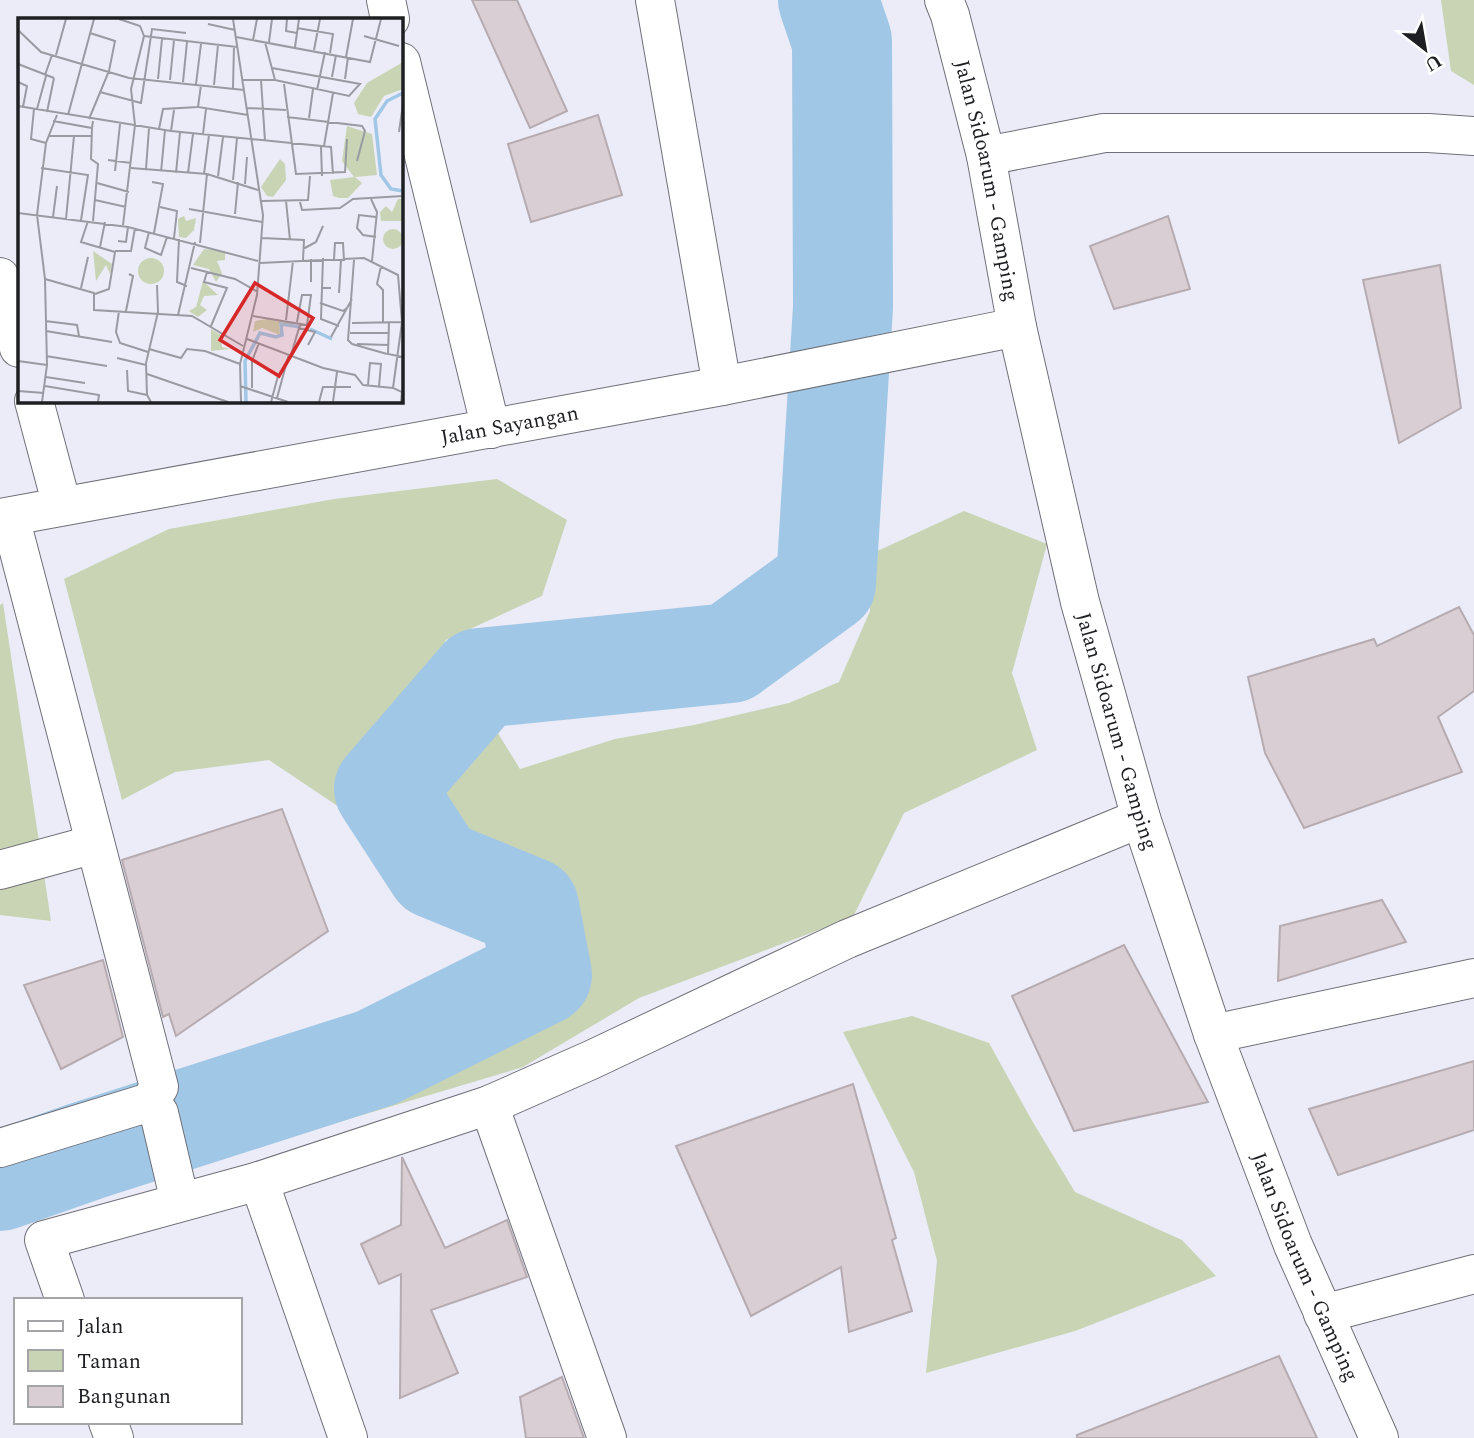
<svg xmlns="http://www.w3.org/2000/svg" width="1474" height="1438" font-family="Spectral,serif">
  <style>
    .green { fill: #c9d4b4 }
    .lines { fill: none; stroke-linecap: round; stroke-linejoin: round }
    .river { stroke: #a1c7e6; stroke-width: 100 }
    .building { fill: #d9ced3; stroke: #b6abb0; stroke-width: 2 }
    .minor-casing { stroke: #6f7079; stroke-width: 40 }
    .major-casing { stroke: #6f7079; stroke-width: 40 }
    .minor { stroke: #fff; stroke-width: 38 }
    .major { stroke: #fff; stroke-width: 38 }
    .labels { text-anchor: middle; stroke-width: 5; stroke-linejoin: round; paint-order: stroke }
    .street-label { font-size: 21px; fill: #1e1f22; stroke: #fff }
    .inset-river { fill: none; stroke: #a1c7e6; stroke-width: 3.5 }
    .inset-road { fill: none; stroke: #999aa2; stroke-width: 2 }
    .view { fill: #d62828; fill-opacity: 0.15; stroke: #d62828; stroke-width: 3.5 }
    .inset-edge { fill: none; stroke: #1e1f22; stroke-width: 3.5 }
  </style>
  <rect width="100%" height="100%" fill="#ebecf7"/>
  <g class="green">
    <path d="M1441,0H1474V85L1451,71Z"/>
    <path d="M497,479L567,520L542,596L446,640L357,819L269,760L175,772L122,800L64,579L169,529L334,499Z"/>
    <path d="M964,511L1047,544L1012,673L1037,750L904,813L853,917L639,998L523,1067L282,1139L202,1165L193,1106L381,1035L526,1013L581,959L555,888L458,842L420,808L423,771L491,722L520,769L615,739L694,725L789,703L839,682L870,611L871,554Z"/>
    <path d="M3,603L51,921L0,915V605Z"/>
    <path d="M912,1016L989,1043L1031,1119L1075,1192L1182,1240L1216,1276L1075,1331L926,1373L937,1261L914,1172L843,1032Z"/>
  </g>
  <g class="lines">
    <path class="river" d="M0,1181L86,1151L376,1058L542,975L529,907L436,869L384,789L480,678L730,653L826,583L843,307L842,41L828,0"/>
  </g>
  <g class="building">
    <path d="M472,0H517L567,111L530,128Z"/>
    <path d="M598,115L622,195L531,222L508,144Z"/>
    <path d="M1168,216L1190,289L1114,309L1090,246Z"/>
    <path d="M1440,265L1461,408L1399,443L1363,280Z"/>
    <path d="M1459,607L1474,635V691L1438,717L1462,772L1304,828L1265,753L1248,677L1374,639L1377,646Z"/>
    <path d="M282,809L328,931L176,1036L169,1014L163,1017L122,860Z"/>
    <path d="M1382,900L1406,942L1278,981L1280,926Z"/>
    <path d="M1124,945L1208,1102L1074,1131L1012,996Z"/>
    <path d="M103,960L123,1037L61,1069L24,985Z"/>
    <path d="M1474,1061V1130L1338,1175L1309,1109Z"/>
    <path d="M853,1084L896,1238L892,1240L912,1311L849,1332L841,1267L751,1316L676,1146Z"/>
    <path d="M402,1157L445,1248L507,1220L527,1277L431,1310L458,1373L400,1398L401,1274L379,1284L361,1244L401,1225Z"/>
    <path d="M1279,1356L1317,1438H1077V1435Z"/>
    <path d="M562,1377L584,1438H526L520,1397Z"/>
  </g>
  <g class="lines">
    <defs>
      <g id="minor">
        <path d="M386,0L390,19"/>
        <path d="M655,0L722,386"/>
        <path d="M401,62L491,429"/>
        <path d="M986,156L1104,133H1428L1474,136"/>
        <path d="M0,277L19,348"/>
        <path d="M34,401L62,506"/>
        <path d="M10,517L159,1087L150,1102"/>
        <path id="s1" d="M0,518L722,386L1017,327"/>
        <path d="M0,870L95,844"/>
        <path d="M1213,1034L1474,978"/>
        <path d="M489,1105L607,1438"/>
        <path d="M0,1148L150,1102L159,1113L180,1202"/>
        <path d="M259,1181L348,1438"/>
        <path d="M65,1300L44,1240L259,1181L489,1105L591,1060L847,939L1141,818"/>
        <path d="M1323,1314L1474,1274"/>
        <path d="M108,1422L114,1438"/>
      </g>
      <g id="major">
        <path id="s2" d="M944,0L950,15L986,156L1017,327L1080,602L1141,818L1213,1034L1293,1245L1379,1438"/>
      </g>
    </defs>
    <use href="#minor" class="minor-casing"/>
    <use href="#major" class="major-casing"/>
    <use href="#minor" class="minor"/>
    <use href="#major" class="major"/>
  </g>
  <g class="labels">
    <g class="street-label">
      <text dy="7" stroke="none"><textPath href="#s2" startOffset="186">Jalan Sidoarum - Gamping</textPath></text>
      <text dy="7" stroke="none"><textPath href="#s1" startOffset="518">Jalan Sayangan</textPath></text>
      <text dy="7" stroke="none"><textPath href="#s2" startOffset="752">Jalan Sidoarum - Gamping</textPath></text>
      <text dy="7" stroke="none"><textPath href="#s2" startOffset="1320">Jalan Sidoarum - Gamping</textPath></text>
    </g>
  </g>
  <g transform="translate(18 18)">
    <rect width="385" height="385" fill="#ebecf7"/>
    <path d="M385,44V71L366,78L353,99L340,96L336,85L349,65ZM329,108L354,116L359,157L337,159L344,165L330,180H321L315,178L312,162L336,159L324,143ZM262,141L267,146L268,162L255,179L249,178L243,169ZM380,181H385V203H363L362,194L368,188L374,194ZM166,198L168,203L178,200L176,212L168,220L161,219L160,201ZM365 221a10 10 0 1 1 20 0a10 10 0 1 1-20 0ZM186,231L207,233V242L199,243L204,255L198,264L191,251L175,247ZM75,233L94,246L92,256L88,247L78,263ZM120 253a13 13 0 1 1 26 0a13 13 0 1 1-26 0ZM185,263L200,277L186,278L182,287L189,292L180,299L171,293L178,289ZM249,301L281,306H261L262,317L244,310L235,314L237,303ZM193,311L203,317L204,329L212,331L193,333Z" fill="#c9d4b4"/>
    <path class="inset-river" d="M385,75L369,83L357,101L363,157L373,171L385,173M292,311L314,321M228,384L227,343L242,315L258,319L264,317L263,306L283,309"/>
    <path class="inset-road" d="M101,1L122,8L126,18L113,71L117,107L105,207M215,1L245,197L239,277L222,346L223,384M269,1L268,13L279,15M190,6L217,12M279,10L315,16L312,35M0,12L23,34L111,60L226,72M126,18L219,29M346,18L381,28M218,19L352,44L363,1M235,22L239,1M247,24L257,62M251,24L254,1M277,29L281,1M296,32L302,1M38,37L48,1M328,39L335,1M0,46L36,60M27,57L34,37M314,59L318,37M140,61L144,21M327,61L330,39M152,62L156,22M225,62H257L331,78L342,66L254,50M243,62L247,123M0,64L9,68L5,89M165,64L169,24M178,66L183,26M266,66L278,156L327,154L329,121M183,67L180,89L230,97M196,67L200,27M215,70L216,28M299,72L307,34M82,74L123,85L134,11L168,15M0,88L153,113L313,129L315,156M229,90L268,92M16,91L13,121L28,125M19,91L28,58M29,94L36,60M50,97L76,1M269,99L344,108L347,113L339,143M291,100L295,71M71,101L91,53L97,23L72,15M35,103L74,110L75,103M74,110L73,141L80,146L75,203M141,111L145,91L180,89M153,113L156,92M381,114L385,86M185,116L188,91M30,118H73M306,128L315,75M303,129L304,158M90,142L113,145M23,150L70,157L63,202M113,150L189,156L240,172M128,151L131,110M97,153L102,106M143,154L147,112M158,155L162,114M170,155L175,116M186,156L191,117M200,158L205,119M215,162L219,120M134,164L145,166L136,215M79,165L111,174M227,166L229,139M353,181L359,194L354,243M77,182L108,189M243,183L290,182L292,158M268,183L272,222M282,184L284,192L322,190L335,181L385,178M142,189L159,193L156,220M171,191L244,204M0,195L110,209L240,243M217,196L220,164M35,199L39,168M48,201L56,118M70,203L63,224L97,234L91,271L77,276M131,214L127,230L143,237L149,219M358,219L345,217L339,210L341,197L358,199M244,220L286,222L285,242M161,221L159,264L169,268M100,223L108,224L110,209M182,225L189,156M82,229L87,204M285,231L298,224L305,208M97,233H113L117,210M305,240L304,270H313M316,241L317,225H325L326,243M242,245L346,240L380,257L384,304L375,370L384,374L383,384M363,248L359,266L365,272V304M173,250L217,261L240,274M189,254L186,264L209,270L193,308M27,261L76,275V292L174,298L225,328M293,264V241M63,270L70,239M304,270L303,301L321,308M321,275L323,242M302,285L325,293L329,290M101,293L98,314L102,325L130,334M108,293L115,258L111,256M160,297L177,224M235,298L289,307L293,277H284L279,304M268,302L275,243M27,303L59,307L61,318M371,304L370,336L385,339M283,305L281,310L297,314L290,327M334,305L384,304M28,313L94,324M332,315H371M313,319L334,281M229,321L305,350L337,357L345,367L375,370M334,326L330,322L336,242M334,326L369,336M339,326L370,327M131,331L163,340L169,331L187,333L222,346M273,337L281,310M28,338L89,348M99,340L128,347M0,343L29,347M109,352L110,373L129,377L133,384M129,356L210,384M28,359L67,365M350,367L352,345L363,346L361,368M27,368L81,377L80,384M222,368L270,384M234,370V343L241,325M0,373L26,375M129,377L128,345L140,294L139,267M259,380L271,336M24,384L29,347L27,261L19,197L28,125L39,97M253,384L260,358M301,384L305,369H333M315,384L319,354"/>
    <path class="view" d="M237,265L295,300L261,358L202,322Z"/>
    <rect width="385" height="385" class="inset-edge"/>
  </g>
  <rect x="14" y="1298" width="228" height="126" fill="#ffffff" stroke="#a5a5a7" stroke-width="2"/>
  <rect x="28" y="1321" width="35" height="10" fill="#ffffff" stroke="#a5a5a7" stroke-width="2"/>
  <text x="77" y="1333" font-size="21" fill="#1e1f22">Jalan</text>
  <rect x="28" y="1350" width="35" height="21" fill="#c9d4b4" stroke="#a5a5a7" stroke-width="2"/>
  <text x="77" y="1368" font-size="21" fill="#1e1f22">Taman</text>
  <rect x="28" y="1386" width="35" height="21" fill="#d9ced3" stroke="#a5a5a7" stroke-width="2"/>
  <text x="77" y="1403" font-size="21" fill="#1e1f22">Bangunan</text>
  <g transform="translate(1425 49) rotate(149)" stroke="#ffffff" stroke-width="5" paint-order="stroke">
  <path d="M0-5L12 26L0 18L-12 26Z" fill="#1e1f22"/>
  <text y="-10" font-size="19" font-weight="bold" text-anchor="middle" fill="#1e1f22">U</text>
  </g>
</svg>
